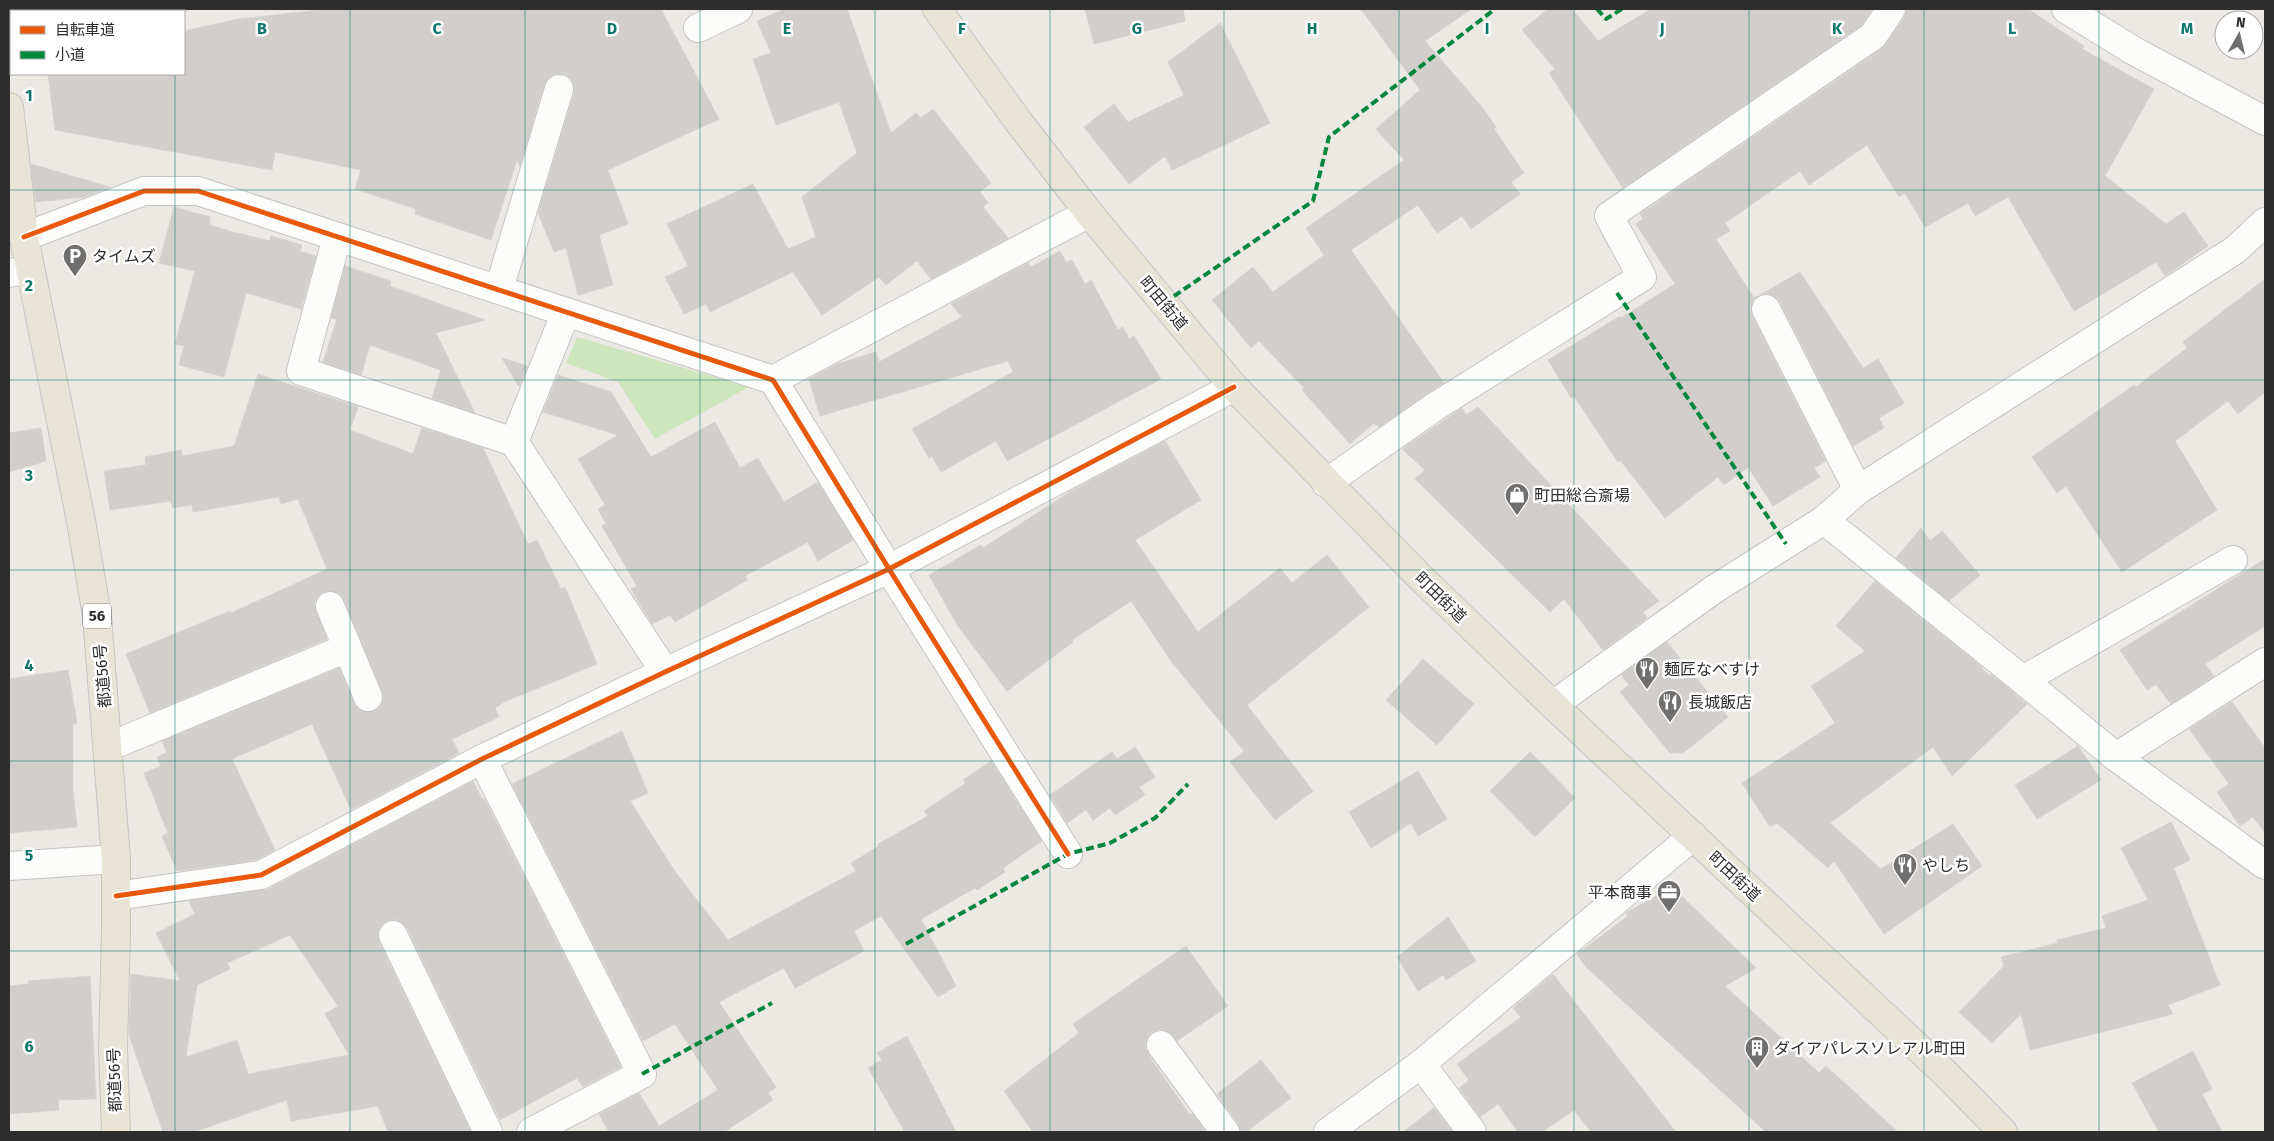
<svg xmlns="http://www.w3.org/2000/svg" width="2274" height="1141" font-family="'Fira Sans','Noto Sans JP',sans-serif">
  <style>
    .green { fill: #cee6be }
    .building { fill: #d1cecb; stroke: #d7d4d0; fill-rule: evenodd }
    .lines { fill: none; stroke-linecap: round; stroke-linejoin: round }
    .minor-casing { stroke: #c5c4c5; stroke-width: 30 }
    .major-casing { stroke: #c6c5c4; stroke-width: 30 }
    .minor { stroke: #fcfcfb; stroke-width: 28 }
    .major { stroke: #e8e4d6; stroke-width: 28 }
    .quiet { stroke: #00873e; stroke-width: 4; stroke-dasharray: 8 4; stroke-linecap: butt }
    .cycleway-casing { stroke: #fff; stroke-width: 8 }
    .cycleway { stroke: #e8590c; stroke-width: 5 }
    .grid { fill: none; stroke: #0f766e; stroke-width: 1; stroke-opacity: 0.55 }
    .labels { text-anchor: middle; stroke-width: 5; stroke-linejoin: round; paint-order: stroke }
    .shield { fill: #fff; stroke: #6d6d6d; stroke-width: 1 }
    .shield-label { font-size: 15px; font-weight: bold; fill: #2e2e2e }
    .poi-label { font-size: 16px; fill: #2e2e2e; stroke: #fff; text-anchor: start }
    .street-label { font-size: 16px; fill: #2e2e2e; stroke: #fff }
    .grid-label { font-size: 16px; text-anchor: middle; font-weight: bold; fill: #0f766e; stroke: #fff; stroke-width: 5; stroke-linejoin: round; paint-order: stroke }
  </style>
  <rect width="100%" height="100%" fill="#ece8e4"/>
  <path class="green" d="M577,337L749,387L655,439L618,382L566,363Z"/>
  <g class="building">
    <path d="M328,9H661L719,119L608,170L628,224L599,235L613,285L578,295L566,248L554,252L538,213L574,93V85L571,79L564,74H555L548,78L544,85L520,166L517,160L491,240L415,214L416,209L355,189L361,170L275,152L272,170L55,130L48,74H184V31L239,19Z"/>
    <path d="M785,9H847L891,133L916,113L921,118L933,109L991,183L980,192L988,203L983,207L1008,238L931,279L917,261L886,285L879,277L822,315L793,272L710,312L706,304L684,314L665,277L688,266L667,224L753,184L788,249L816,237L802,197L857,153L839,102L776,125L753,59L771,53L757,21Z"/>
    <path d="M1085,9H1183L1185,21L1094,44Z"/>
    <path d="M1361,9H1471L1425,41L1482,107L1496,127L1494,129L1524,173L1511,182L1520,194L1471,229L1462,216L1437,233L1418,205L1351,250L1444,383L1379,427L1374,423L1350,444L1302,390L1304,388L1259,341L1251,348L1212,300L1253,267L1273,292L1324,255L1306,228L1404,160L1376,129L1420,90Z"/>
    <path d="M1548,9H1572L1598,41L1651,9H1872L1862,25L1623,188L1549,73L1555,69L1522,30Z"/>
    <path d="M1906,9H2028L2084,46L2082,49L2154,89L2105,176L2166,224L2184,212L2208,246L2165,276L2156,262L2074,311L2008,197L1975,216L1968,203L1925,227L1905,193L1899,197L1867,145L1809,185L1800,171L1725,223L1730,231L1716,239L1754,298L1758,296L1753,301L1750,308L1752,316L1826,461L1814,468L1820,477L1773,506L1748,467L1724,485L1718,477L1665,518L1620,460L1618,462L1574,396L1571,398L1548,360L1620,316L1621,318L1675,284L1636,224L1643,219L1640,214L1882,49L1904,18Z"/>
    <path d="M1220,23L1270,123L1172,170L1165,156L1129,184L1084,127L1114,104L1128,122L1184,95L1168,62Z"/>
    <path d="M31,164L110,187L84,197L36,202Z"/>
    <path d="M174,207L210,217V225L233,232L270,241L271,236L302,245L300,251L316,256L301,309L246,293L224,377L179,365L184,346L175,344L195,271L159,263Z"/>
    <path d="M1060,251L1066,262L1072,260L1085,284L1091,280L1118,330L1123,327L1129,339L1134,336L1161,379L1007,461L996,441L941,472L932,456L929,458L912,429L1013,372L1008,361L820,416L809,379L837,364L876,352L879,362L962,317L951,304L1028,263L1031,267Z"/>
    <path d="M345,266L391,281L390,286L485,320L436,333L475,413L432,398L441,370L370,345L361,375L323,362L337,319L331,318Z"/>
    <path d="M1800,272L1863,368L1878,359L1904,403L1879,418L1884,428L1853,446L1780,302L1774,296L1767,293L1760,295Z"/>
    <path d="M2265,279V392L2238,414L2228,401L2175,441L2217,510L2122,572L2066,486L2057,493L2032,457L2134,385L2136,387L2187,348L2183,342Z"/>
    <path d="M502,358L528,366L519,387Z"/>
    <path d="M258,374L358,407L350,430L413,454L422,428L483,448L528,544L537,540L561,589L565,587L597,664L504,702L495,708L499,717L452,739L459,753L351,810L312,724L232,759L275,850L256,860L177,871L162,836L168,833L144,773L161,766L157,757L167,753L162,741L339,668L354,703L359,710L366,712L374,711L380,707L383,699L382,691L344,600L340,594L332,591L324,592L317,597L314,604L327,639L150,713L126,654L230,611L231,613L327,569L298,499L281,504L279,497L193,512L192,505L173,508L171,501L110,510L104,471L146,465L145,457L181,450L182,456L234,446Z"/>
    <path d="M558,375L611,392L651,457L715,422L740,468L758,458L784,502L818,482L853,540L818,561L808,542L745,576L747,580L675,622L670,615L652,624L631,589L637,586L602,526L606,524L598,509L605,505L578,459L618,435L543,412Z"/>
    <path d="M1478,407L1659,601L1643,612L1647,618L1603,650L1564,599L1550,612L1415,479L1425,470L1402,449L1462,408L1466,415Z"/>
    <path d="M41,428L46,461L9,472V433Z"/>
    <path d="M1165,441L1201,500L1135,540L1198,632L1280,568L1292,583L1327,555L1369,607L1247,705L1313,791L1275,820L1230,762L1244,751L1171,661L1131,601L1072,640L1073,642L1007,691L958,626L929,575L981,545L983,548L1071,491Z"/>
    <path d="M1921,528L1930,541L1942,531L1980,575L1949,601L1896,558Z"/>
    <path d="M2265,559V626L2205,664L2214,676L2171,704L2156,684L2147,690L2120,650Z"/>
    <path d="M1875,581L1977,663L1990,676L1991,674L2027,704L1952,776L1933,747L1830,823L1881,869L1953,824L1982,866L1884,934L1834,861L1828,868L1777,823L1770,827L1742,783L1835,723L1811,686L1865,651L1836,626Z"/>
    <path d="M1667,642L1728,717L1683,753H1670L1620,692L1629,685L1621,675Z"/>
    <path d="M1423,659L1474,704L1437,745L1386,700Z"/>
    <path d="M68,670L77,723L73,724V791L77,827L9,833V679Z"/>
    <path d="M2232,702L2265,748V833L2253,817L2240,826L2217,792L2229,784L2189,729Z"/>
    <path d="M622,731L648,793L630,801L676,873L728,940L856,871L851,863L879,846L878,844L928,816L924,811L966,783L963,780L991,761L1042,841L1003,868L1005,872L977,890L975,888L921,919L956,986L938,997L881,916L854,931L864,951L795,988L784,968L719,1002L776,1087L768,1093L773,1100L724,1132H609L599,1114L639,1093L659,1126L718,1090L675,1024L643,1041L512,784Z"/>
    <path d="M2078,746L2101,780L2037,819L2015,785Z"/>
    <path d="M1135,747L1155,777L1139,787L1145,795L1115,815L1110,808L1093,820L1086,810L1067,823L1050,795L1112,752L1117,759Z"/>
    <path d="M1530,752L1575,798L1535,837L1490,791Z"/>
    <path d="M1418,771L1447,819L1418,836L1411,823L1371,848L1349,812Z"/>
    <path d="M473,781L482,799L484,798L621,1067L583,1087L577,1078L500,1120L407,928L401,922L394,919L386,921L380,927L377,934L379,942L471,1132H388L378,1106L291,1121L287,1100L193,1132H163L129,1035L131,974L180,981L156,933L195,914L189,901L268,889ZM290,935L338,1006L325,1014L349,1055L248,1074L237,1040L186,1057L197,985L230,969L227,963Z"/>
    <path d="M2171,822L2190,860L2174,868L2220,985L2168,1005L2173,1014L2030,1050L2021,1014L1992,1043L1959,1012L2004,966L2001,957L2058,943L2057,940L2106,928L2102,916L2148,900L2121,848Z"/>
    <path d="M1672,887L1756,968L1725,986L1819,1073L1826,1066L1898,1132H1766L1586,967L1577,954L1628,916L1626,913Z"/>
    <path d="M1448,917L1476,961L1446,980L1443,975L1418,991L1397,957Z"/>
    <path d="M1186,946L1228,1006L1177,1041L1167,1031L1160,1029L1152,1032L1147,1038L1145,1046L1151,1059L1190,1115L1192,1113L1206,1132H1033L1004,1091L1079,1033L1073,1024Z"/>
    <path d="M1553,974L1676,1132H1591L1574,1110L1542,1132H1518L1498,1104L1480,1117L1459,1088L1469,1080L1457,1064L1521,1017L1513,1008Z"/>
    <path d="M90,976L96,1099L58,1100L59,1110L9,1114V986L28,984V981Z"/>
    <path d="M907,1036L956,1132H905L868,1068L882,1060L877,1053Z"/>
    <path d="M2193,1051L2212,1089L2202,1094L2222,1132H2159L2132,1083Z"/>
    <path d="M1261,1060L1291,1098L1246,1132H1240L1238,1123L1217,1094Z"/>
    <path d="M1434,1108L1453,1132H1403Z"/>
  </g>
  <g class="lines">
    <defs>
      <g id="minor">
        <path d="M2066,9L2134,51L2265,121"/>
        <path d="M68,11L88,9"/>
        <path d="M9,19L11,18"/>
        <path d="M698,28L738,9"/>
        <path d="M24,237L144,191H198L773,380L889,569L1068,854"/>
        <path d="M337,237L301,371L514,442L665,672"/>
        <path d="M9,273L30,270"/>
        <path d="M499,289L559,89"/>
        <path d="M1766,309L1858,490"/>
        <path d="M773,380L1089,213"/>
        <path d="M514,442L566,312"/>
        <path d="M1326,483L1436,406L1642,277L1609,216L1873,36L1891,9"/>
        <path d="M1824,520L2023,680L2116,757L2265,865"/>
        <path d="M330,606L368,697"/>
        <path d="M2023,680L2233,560"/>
        <path d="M1553,705L1713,590L1824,520L1858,490L2235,250L2265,222"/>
        <path d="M108,747L347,648"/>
        <path d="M2116,757L2265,662"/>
        <path d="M482,759L642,1074L531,1132"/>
        <path d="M9,866L116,859"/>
        <path d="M116,896L261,875L482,759L665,672L889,569L1234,387"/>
        <path d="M393,935L488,1132"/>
        <path d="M1161,1045L1225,1132"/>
        <path d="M1421,1064L1472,1132"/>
        <path d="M1328,1132L1421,1064L1693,836"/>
      </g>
      <g id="major">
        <path d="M937,9L1018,121L1089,213L1234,387L1420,577L1553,705L1945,1073L2003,1132"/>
        <path d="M9,107L24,237L81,521L97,616L116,859V932L113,1049L116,1132"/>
      </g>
    </defs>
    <use href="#minor" class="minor-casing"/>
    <use href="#major" class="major-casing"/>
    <use href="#minor" class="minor"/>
    <use href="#major" class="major"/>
    <g class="quiet">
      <path d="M1597,9L1606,19L1622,9"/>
      <path d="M1617,293L1786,544"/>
      <path d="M1164,303L1313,201L1329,137L1495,9"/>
      <path d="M906,944L1068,854L1110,843L1155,818L1188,784"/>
      <path d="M642,1074L772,1003"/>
    </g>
    <defs>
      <g id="cycleway">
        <path d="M24,237L144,191H198L773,380L889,569L1068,854"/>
        <path d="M116,896L261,875L482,759L665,672L889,569L1234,387"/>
      </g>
    </defs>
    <use href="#cycleway" class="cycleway-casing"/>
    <use href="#cycleway" class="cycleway"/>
  </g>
  <path class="grid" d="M175,9V11M350,9V1132M525,9V1132M700,9V1132M875,9V1132M1050,9V1132M1224,9V1132M1399,9V1132M1574,9V1132M1749,9V1132M1924,9V1132M2099,9V1132M175,74V1132M9,190H2265M9,380H2265M9,570H2265M9,761H2265M9,951H2265"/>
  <defs>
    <symbol id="parking-pin" viewBox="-11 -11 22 30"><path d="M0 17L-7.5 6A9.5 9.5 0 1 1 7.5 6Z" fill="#706f6e" stroke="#fff"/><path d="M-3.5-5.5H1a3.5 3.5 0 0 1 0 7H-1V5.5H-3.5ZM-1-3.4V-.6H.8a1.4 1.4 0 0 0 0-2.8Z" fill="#fff"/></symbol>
    <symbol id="shop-pin" viewBox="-11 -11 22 30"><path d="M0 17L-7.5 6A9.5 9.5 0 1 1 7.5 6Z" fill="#706f6e" stroke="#fff"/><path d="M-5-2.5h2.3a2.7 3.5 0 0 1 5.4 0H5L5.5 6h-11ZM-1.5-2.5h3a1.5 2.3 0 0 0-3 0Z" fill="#fff"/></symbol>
    <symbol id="restaurant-pin" viewBox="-11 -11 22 30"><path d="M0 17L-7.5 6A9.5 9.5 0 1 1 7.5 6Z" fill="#706f6e" stroke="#fff"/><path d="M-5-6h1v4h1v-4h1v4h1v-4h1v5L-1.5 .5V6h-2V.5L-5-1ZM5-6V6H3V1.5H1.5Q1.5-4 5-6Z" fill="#fff"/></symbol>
    <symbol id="office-pin" viewBox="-11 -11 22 30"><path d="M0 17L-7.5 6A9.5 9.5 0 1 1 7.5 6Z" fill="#706f6e" stroke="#fff"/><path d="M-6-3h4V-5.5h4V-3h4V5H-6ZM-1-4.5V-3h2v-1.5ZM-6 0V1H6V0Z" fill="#fff"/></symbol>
    <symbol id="building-pin" viewBox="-11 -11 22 30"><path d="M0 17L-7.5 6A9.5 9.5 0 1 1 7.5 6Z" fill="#706f6e" stroke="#fff"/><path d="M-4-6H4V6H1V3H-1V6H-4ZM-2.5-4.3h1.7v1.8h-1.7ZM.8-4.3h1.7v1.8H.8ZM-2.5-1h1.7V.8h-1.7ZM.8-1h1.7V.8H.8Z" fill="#fff"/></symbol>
  </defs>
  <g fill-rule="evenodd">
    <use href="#parking-pin" x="61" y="242" width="28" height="38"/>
    <use href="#shop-pin" x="1503" y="481" width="28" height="38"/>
    <use href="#restaurant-pin" x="1633" y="655" width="28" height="38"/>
    <use href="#restaurant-pin" x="1656" y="688" width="28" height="38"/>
    <use href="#restaurant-pin" x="1891" y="851" width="28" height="38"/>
    <use href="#office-pin" x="1655" y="878" width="28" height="38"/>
    <use href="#building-pin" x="1743" y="1034" width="28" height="38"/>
  </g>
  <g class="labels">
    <rect class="shield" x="83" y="603.5" width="28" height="25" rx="4"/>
    <g class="shield-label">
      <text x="97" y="621">56</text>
    </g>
    <g class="poi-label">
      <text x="92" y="262">タイムズ</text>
      <text x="1534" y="501">町田総合斎場</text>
      <text x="1664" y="675">麺匠なべすけ</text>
      <text x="1688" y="708">長城飯店</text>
      <text x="1922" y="871">やしち</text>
      <text x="1652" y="898" text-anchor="end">平本商事</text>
      <text x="1774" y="1054">ダイアパレスソレアル町田</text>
    </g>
    <g class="street-label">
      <text transform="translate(1164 303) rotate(50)" y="6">町田街道</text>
      <text transform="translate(1441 597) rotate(44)" y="6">町田街道</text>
      <text transform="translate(102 676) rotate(-95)" y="6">都道56号</text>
      <text transform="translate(1735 876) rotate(43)" y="6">町田街道</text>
      <text transform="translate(114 1080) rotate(-92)" y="6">都道56号</text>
    </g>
  </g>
  <g class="grid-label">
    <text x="262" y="34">B</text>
    <text x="437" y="34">C</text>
    <text x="612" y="34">D</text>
    <text x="787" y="34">E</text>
    <text x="962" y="34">F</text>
    <text x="1137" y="34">G</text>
    <text x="1312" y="34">H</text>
    <text x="1487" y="34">I</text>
    <text x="1662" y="34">J</text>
    <text x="1837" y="34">K</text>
    <text x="2012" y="34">L</text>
    <text x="2187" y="34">M</text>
    <text x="29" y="101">1</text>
    <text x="29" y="291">2</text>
    <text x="29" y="481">3</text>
    <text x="29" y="671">4</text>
    <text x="29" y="861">5</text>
    <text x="29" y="1052">6</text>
  </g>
  <rect width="2274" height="1141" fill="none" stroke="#2e2e2e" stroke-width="20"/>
  <rect x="10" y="10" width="175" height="65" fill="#ffffff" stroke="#ababab"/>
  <rect x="20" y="26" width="25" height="8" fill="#e8590c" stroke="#ababab"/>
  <text x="55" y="35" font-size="15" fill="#2e2e2e">自転車道</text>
  <rect x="20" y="51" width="25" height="8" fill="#00873e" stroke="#ababab"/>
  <text x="55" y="60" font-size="15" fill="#2e2e2e">小道</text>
  <g transform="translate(2239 35) rotate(8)"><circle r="24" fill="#ffffff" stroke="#ababab"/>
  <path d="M0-4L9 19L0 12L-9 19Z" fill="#706f6e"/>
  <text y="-8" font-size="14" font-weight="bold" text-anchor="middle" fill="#2e2e2e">N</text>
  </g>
</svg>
